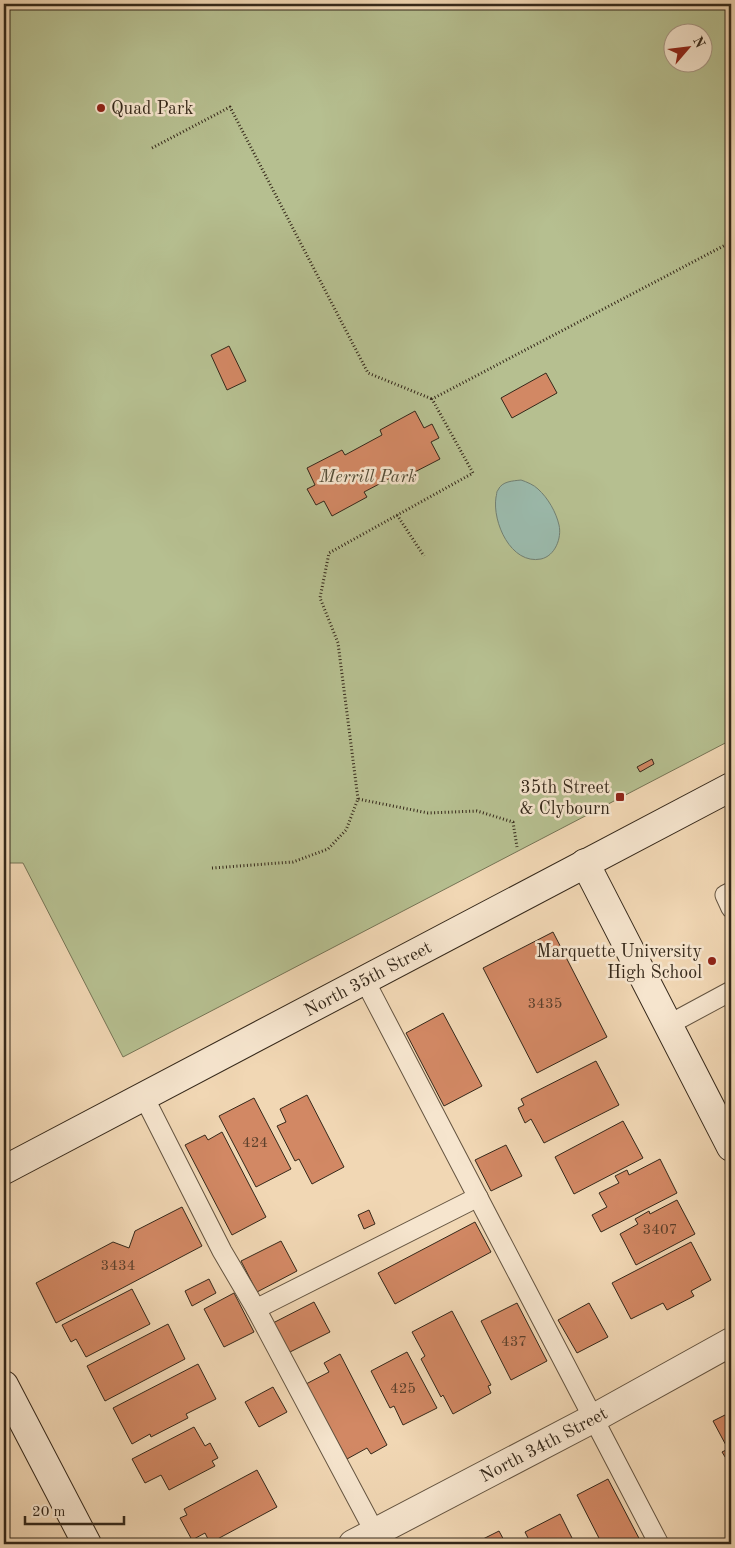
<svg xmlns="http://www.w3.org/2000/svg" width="735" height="1548" font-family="'Old Standard TT',serif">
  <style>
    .green { fill: #b6bf90; stroke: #767455; fill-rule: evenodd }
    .water { fill: #9bbaac; stroke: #728072 }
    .building { fill: #d28864; stroke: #35281a }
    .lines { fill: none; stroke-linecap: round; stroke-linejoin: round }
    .lane-casing { stroke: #645440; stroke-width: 21 }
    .street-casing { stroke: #645440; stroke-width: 30 }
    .secondary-casing { stroke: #35281a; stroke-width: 30 }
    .path { stroke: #35281a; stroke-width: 3; stroke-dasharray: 1 2.5; stroke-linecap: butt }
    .lane { stroke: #f6e5ce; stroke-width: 19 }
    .street { stroke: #f6e5ce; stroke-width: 28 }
    .secondary { stroke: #f6e5ce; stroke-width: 28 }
    .poi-dot { fill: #8f2418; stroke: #f6e5ce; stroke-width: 2 }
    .labels { text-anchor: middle; stroke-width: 5; stroke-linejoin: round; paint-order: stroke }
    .number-label { font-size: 15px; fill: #5c402c }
    .poi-label { font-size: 18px; fill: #35281a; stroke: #f6e5ce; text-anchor: end }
    .park-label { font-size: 18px; font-style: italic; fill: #554e38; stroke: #f6e5ce }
    .street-label { font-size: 18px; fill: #35281a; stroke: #f6e5ce }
  </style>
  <rect width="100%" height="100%" fill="#f1d7b4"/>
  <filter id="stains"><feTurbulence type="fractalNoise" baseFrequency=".004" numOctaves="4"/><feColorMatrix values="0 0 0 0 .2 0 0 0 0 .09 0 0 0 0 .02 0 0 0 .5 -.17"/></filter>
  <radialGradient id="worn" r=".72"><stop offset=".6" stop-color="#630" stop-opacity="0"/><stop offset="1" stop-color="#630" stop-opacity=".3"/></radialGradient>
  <path class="green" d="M4,4H731V740L123,1057L23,863H4ZM672,32H702V62H672Z"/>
  <path class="water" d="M521,480C527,482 534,485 538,489C548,498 556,512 559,525C562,538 555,556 541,559C511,565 492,522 496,497C497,495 496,492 498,490C502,481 513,481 521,480Z"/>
  <g class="building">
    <path d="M229,346L246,381L227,390L211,355Z"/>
    <path d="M546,373L557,393L512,418L501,398Z"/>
    <path d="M415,411L424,428L432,424L439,438L431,442L440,459L405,477L402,472L364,492L367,497L332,516L324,501L316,505L307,489L315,485L307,468L342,450L345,455L382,435L380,430Z"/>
    <path d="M652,759L654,764L640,772L637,767Z"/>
    <path d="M553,932L607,1037L537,1073L483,968Z"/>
    <path d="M443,1013L482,1086L444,1106L406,1033Z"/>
    <path d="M596,1061L619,1105L544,1143L531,1119L525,1123L518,1108L524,1105L521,1099Z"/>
    <path d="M307,1095L344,1167L312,1184L299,1159L295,1161L277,1126L286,1122L280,1109Z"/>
    <path d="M254,1098L291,1169L256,1187L219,1116Z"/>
    <path d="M623,1121L643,1158L574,1194L555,1157Z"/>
    <path d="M222,1132L266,1217L232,1235L185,1145L205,1135L208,1140Z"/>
    <path d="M506,1145L522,1176L491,1191L475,1160Z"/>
    <path d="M660,1159L677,1193L601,1232L592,1215L607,1207L599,1193L619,1183L615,1176L627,1170L629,1175Z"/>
    <path d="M677,1200L695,1234L636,1265L620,1234L638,1224L635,1219L649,1211L650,1214Z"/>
    <path d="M182,1207L202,1246L56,1323L36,1283L113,1242L129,1248L135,1231Z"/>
    <path d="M369,1210L375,1224L364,1229L358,1215Z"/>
    <path d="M475,1222L491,1252L395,1304L378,1273Z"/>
    <path d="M281,1241L297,1271L257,1292L241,1261Z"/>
    <path d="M691,1242L711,1280L691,1291L694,1296L667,1310L663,1303L631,1319L612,1283Z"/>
    <path d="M209,1279L216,1293L192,1306L185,1291Z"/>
    <path d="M132,1289L150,1324L86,1357L76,1339L71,1342L62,1325Z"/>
    <path d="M234,1293L254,1332L224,1347L204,1309Z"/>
    <path d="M314,1302L330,1332L288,1353L273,1323Z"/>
    <path d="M517,1303L547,1361L511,1380L481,1321Z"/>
    <path d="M589,1303L608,1337L577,1353L558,1320Z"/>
    <path d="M452,1311L491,1385L488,1386L491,1393L453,1414L443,1395L441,1397L421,1359L425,1356L412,1332Z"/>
    <path d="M168,1324L185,1359L105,1401L87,1366Z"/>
    <path d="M407,1352L437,1408L403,1425L394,1406L390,1408L371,1371Z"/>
    <path d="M340,1354L387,1445L371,1454L367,1448L347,1459L306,1384L329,1372L324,1363Z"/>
    <path d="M198,1364L216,1399L186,1414L188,1418L151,1437L150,1434L132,1444L113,1408Z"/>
    <path d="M273,1387L287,1412L259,1427L245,1402Z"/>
    <path d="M731,1412V1458L727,1460L722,1452L728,1449L713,1421Z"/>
    <path d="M194,1427L205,1446L210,1443L218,1458L212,1461L215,1466L169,1490L161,1475L145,1483L132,1459Z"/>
    <path d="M257,1470L277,1507L210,1543L205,1533L192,1540L180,1518L187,1515L184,1509Z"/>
    <path d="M608,1479L642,1544H602L577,1495Z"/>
    <path d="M560,1514L575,1544H531L525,1532Z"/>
    <path d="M499,1531L506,1544H473Z"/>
  </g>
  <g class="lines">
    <defs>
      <g id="lane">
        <path d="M731,892L725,895L731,908"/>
        <path d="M365,981L659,1544"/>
        <path d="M668,1025L731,991"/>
        <path d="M144,1097L222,1251L256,1309L380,1542"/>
        <path d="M256,1309L478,1197"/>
      </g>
      <g id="street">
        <path id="s1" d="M353,1544L594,1418L731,1342"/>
      </g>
      <g id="secondary">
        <path d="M585,863L731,1147"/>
        <path id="s2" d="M4,1170L731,787"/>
        <path d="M4,1385L87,1544"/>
      </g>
    </defs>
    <use href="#lane" class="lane-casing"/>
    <use href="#street" class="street-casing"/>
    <use href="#secondary" class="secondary-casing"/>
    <g class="path">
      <path d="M152,148L230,107L368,373L432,399"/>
      <path d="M397,515L424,556"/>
      <path d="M358,799L338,643L320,598L329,553L473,473L432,399L731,242"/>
      <path d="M212,868L293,862L328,849L346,830L358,799L428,813L477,811L513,822L517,847"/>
    </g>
    <use href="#lane" class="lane"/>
    <use href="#street" class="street"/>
    <use href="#secondary" class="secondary"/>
  </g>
  <g class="poi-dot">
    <circle cx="101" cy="108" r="5"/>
    <rect x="615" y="792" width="10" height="10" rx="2.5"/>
    <circle cx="712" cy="961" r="5"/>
  </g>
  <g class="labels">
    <g class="number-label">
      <text x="545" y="1008">3435</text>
      <text x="255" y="1147">424</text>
      <text x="660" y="1234">3407</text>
      <text x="118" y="1270">3434</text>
      <text x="514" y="1346">437</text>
      <text x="403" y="1393">425</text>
    </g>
    <g class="poi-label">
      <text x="111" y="114" text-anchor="start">Quad Park</text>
      <text x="610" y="793">35th Street<tspan x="610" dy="21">&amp; Clybourn</tspan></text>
      <text x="702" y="957">Marquette University<tspan x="702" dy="21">High School</tspan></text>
    </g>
    <g class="park-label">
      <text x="368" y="482">Merrill Park</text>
    </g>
    <g class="street-label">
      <text dy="6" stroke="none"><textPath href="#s2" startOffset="411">North 35th Street</textPath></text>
      <text dy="6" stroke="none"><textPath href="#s1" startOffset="215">North 34th Street</textPath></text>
    </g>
  </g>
  <rect width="735" height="1548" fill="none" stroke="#f1d7b4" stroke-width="20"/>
  <rect x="5" y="5" width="725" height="1538" fill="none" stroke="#35281a" stroke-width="2.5"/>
  <rect x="10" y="10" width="715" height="1528" fill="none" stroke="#35281a"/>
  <g transform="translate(688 48) rotate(62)"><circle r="24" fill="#f6e5ce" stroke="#a99986"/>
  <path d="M0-4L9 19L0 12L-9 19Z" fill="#8f2418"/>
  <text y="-8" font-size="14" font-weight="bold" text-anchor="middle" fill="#35281a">N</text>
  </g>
  <path d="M25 1516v8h99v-8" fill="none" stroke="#35281a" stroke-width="2.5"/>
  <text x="32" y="1516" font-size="15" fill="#35281a" stroke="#f6e5ce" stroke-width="4" paint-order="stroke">20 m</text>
  <rect width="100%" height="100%" filter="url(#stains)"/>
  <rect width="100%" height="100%" fill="url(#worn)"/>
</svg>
